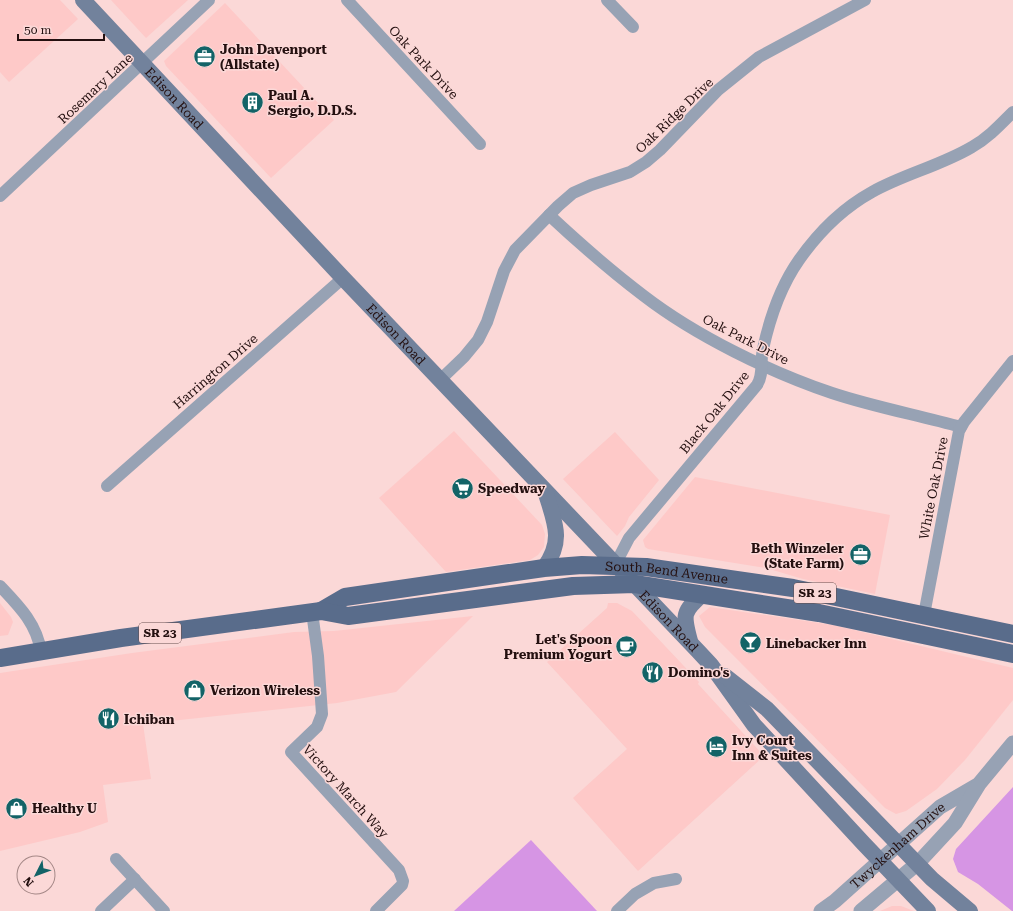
<svg xmlns="http://www.w3.org/2000/svg" width="1013" height="911" font-family="'Roboto Serif',serif">
  <style>
    .built { fill: #fec9c8 }
    .green { fill: #d695e4 }
    .lines { fill: none; stroke-linecap: round; stroke-linejoin: round }
    .minor { stroke: #97a2b4; stroke-width: 12 }
    .tertiary { stroke: #97a2b4; stroke-width: 15 }
    .secondary { stroke: #72829c; stroke-width: 16 }
    .primary { stroke: #596c8b; stroke-width: 18 }
    .labels { text-anchor: middle; stroke-width: 3; stroke-linejoin: round; paint-order: stroke }
    .shield { fill: #fbd8d7; stroke: #644c4c; stroke-width: 1 }
    .shield-label { font-size: 12px; font-weight: bold; fill: #241010 }
    .poi-label { font-size: 13px; font-weight: bold; fill: #241010; stroke: #fbd8d7; text-anchor: start }
    .street-label { font-size: 13px; fill: #241010; stroke: #fbd8d7 }
  </style>
  <rect width="100%" height="100%" fill="#fbd8d7"/>
  <g class="built">
    <path d="M0,0H60L78,19L9,82L0,72Z"/>
    <path d="M111,0H188L146,38Z"/>
    <path d="M225,3L334,120L271,178L166,66L164,61Z"/>
    <path d="M454,431L542,525L545,534L544,547L538,555L530,560L446,572L379,498Z"/>
    <path d="M615,432L659,480L629,517L625,526L617,536L563,479Z"/>
    <path d="M695,477L890,515L875,594L803,579L766,568L648,549L645,547L643,540Z"/>
    <path d="M0,603L11,617L13,622L8,635L0,636Z"/>
    <path d="M608,603H617L632,611L699,682L698,684L764,756L638,871L573,798L627,749L547,662L607,608Z"/>
    <path d="M710,607L833,625L1013,668V700L965,760L937,789L906,811L896,814L885,808L705,627L699,616Z"/>
    <path d="M473,616L396,692L337,703L143,724L151,779L103,785L108,822L80,832L0,851V673L132,653L294,632L334,631Z"/>
    <path d="M892,906H901L914,911H880Z"/>
  </g>
  <g class="green">
    <path d="M1013,787V911H1012L978,884L958,872L953,859L956,849Z"/>
    <path d="M531,840L597,911H454Z"/>
  </g>
  <g class="lines">
    <g class="minor">
      <path d="M347,0L480,144"/>
      <path d="M607,0L633,27"/>
      <path d="M0,196L209,0"/>
      <path d="M549,215C579,243 611,271 644,296C696,336 770,372 832,393C874,407 918,415 961,427"/>
      <path d="M440,380L464,357L478,340L487,322L504,271L515,250L558,206L573,193L591,185L630,172L646,162L660,150L718,90L759,57L865,0"/>
      <path d="M107,486L343,278"/>
      <path d="M615,565L629,538L757,385C764,374 760,361 763,349C770,317 780,287 799,260C818,233 843,208 872,192C904,174 940,166 972,147C988,138 1000,125 1013,112"/>
      <path d="M0,586C19,606 37,624 41,652"/>
      <path d="M312,612L318,656L322,714L317,727L291,752L399,870L403,881L402,885L376,911"/>
      <path d="M924,615L959,431L964,422L1013,361"/>
      <path d="M116,859L164,911"/>
      <path d="M101,911L135,879"/>
      <path d="M617,911L635,894L654,883L676,879"/>
    </g>
    <g class="tertiary">
      <path id="s1" d="M821,911L835,901L940,807L976,786"/>
      <path d="M861,911L918,863L955,823L979,784L1013,743"/>
    </g>
    <g class="secondary">
      <path id="s2" d="M83,0L343,278L698,651L711,665L754,725L864,844L928,911"/>
      <path d="M544,568C564,541 555,523 546,494"/>
      <path d="M690,641C683,615 682,612 703,594"/>
      <path d="M725,676L767,709L932,879L970,911"/>
    </g>
    <g class="primary">
      <path id="s3" d="M321,611L345,597L544,568L582,565L646,567L793,588L1013,634"/>
      <path d="M0,658L121,638L321,611L348,616L573,586L635,584L819,613L1013,654"/>
    </g>
  </g>
  <defs>
    <symbol id="office-disc" viewBox="-11 -11 22 22"><circle r="9.5" fill="#136367" stroke="#fbd8d7"/><path d="M-6-3h4V-5.5h4V-3h4V5H-6ZM-1-4.5V-3h2v-1.5ZM-6 0V1H6V0Z" fill="#fff"/></symbol>
    <symbol id="building-disc" viewBox="-11 -11 22 22"><circle r="9.5" fill="#136367" stroke="#fbd8d7"/><path d="M-4-6H4V6H1V3H-1V6H-4ZM-2.5-4.3h1.7v1.8h-1.7ZM.8-4.3h1.7v1.8H.8ZM-2.5-1h1.7V.8h-1.7ZM.8-1h1.7V.8H.8Z" fill="#fff"/></symbol>
    <symbol id="supermarket-disc" viewBox="-11 -11 22 22"><circle r="9.5" fill="#136367" stroke="#fbd8d7"/><path d="M-6-5.5h2.5l.6 2H6L4.5 2H-2.5L-4.4-4H-6ZM-1.5 3.2a1.3 1.3 0 1 0 .1 0ZM3 3.2a1.3 1.3 0 1 0 .1 0Z" fill="#fff"/></symbol>
    <symbol id="bar-disc" viewBox="-11 -11 22 22"><circle r="9.5" fill="#136367" stroke="#fbd8d7"/><path d="M-6-5H6L.8 .8V4.5H3.5V6h-7V4.5H-.8V.8Z" fill="#fff"/></symbol>
    <symbol id="cafe-disc" viewBox="-11 -11 22 22"><circle r="9.5" fill="#136367" stroke="#fbd8d7"/><path d="M-5.5-4.5H6V0H3Q3 3.5 0 3.5H-2.5Q-5.5 3.5-5.5 0ZM3-3.2v2h1.7v-2ZM-6 4.5H4V6H-6Z" fill="#fff"/></symbol>
    <symbol id="restaurant-disc" viewBox="-11 -11 22 22"><circle r="9.5" fill="#136367" stroke="#fbd8d7"/><path d="M-5-6h1v4h1v-4h1v4h1v-4h1v5L-1.5 .5V6h-2V.5L-5-1ZM5-6V6H3V1.5H1.5Q1.5-4 5-6Z" fill="#fff"/></symbol>
    <symbol id="shop-disc" viewBox="-11 -11 22 22"><circle r="9.5" fill="#136367" stroke="#fbd8d7"/><path d="M-5-2.5h2.3a2.7 3.5 0 0 1 5.4 0H5L5.5 6h-11ZM-1.5-2.5h3a1.5 2.3 0 0 0-3 0Z" fill="#fff"/></symbol>
    <symbol id="hotel-disc" viewBox="-11 -11 22 22"><circle r="9.5" fill="#136367" stroke="#fbd8d7"/><path d="M-6-4.5h1.5V1H6V5H4.5V3h-9V5H-6ZM-4 0a1.8 1.8 0 1 1 3.6 0ZM.5 0V-2.5h3Q6-2.5 6 0Z" fill="#fff"/></symbol>
  </defs>
  <g fill-rule="evenodd">
    <use href="#office-disc" x="192" y="44" width="25" height="25"/>
    <use href="#building-disc" x="240" y="90" width="25" height="25"/>
    <use href="#supermarket-disc" x="450" y="476" width="25" height="25"/>
    <use href="#office-disc" x="848" y="542" width="25" height="25"/>
    <use href="#bar-disc" x="738" y="630" width="25" height="25"/>
    <use href="#cafe-disc" x="614" y="634" width="25" height="25"/>
    <use href="#restaurant-disc" x="640" y="660" width="25" height="25"/>
    <use href="#shop-disc" x="182" y="678" width="25" height="25"/>
    <use href="#restaurant-disc" x="96" y="706" width="25" height="25"/>
    <use href="#hotel-disc" x="704" y="734" width="25" height="25"/>
    <use href="#shop-disc" x="4" y="796" width="25" height="25"/>
  </g>
  <g class="labels">
    <g class="shield">
      <rect x="794" y="583" width="42" height="20" rx="3"/>
      <rect x="139" y="623" width="42" height="20" rx="3"/>
    </g>
    <g class="shield-label">
      <text x="815" y="597">SR 23</text>
      <text x="160" y="637">SR 23</text>
    </g>
    <g class="poi-label">
      <text x="220" y="54">John Davenport<tspan x="220" dy="15">(Allstate)</tspan></text>
      <text x="268" y="100">Paul A.<tspan x="268" dy="15">Sergio, D.D.S.</tspan></text>
      <text x="478" y="493">Speedway</text>
      <text x="844" y="553" text-anchor="end">Beth Winzeler<tspan x="844" dy="15">(State Farm)</tspan></text>
      <text x="612" y="644" text-anchor="end">Let's Spoon<tspan x="612" dy="15">Premium Yogurt</tspan></text>
      <text x="766" y="648">Linebacker Inn</text>
      <text x="668" y="677">Domino's</text>
      <text x="210" y="695">Verizon Wireless</text>
      <text x="124" y="724">Ichiban</text>
      <text x="732" y="745">Ivy Court<tspan x="732" dy="15">Inn &amp; Suites</tspan></text>
      <text x="32" y="813">Healthy U</text>
    </g>
    <g class="street-label">
      <text transform="translate(424 62) rotate(47)" y="5">Oak Park Drive</text>
      <text transform="translate(95 88) rotate(-43)" y="5">Rosemary Lane</text>
      <text dy="5" stroke="none"><textPath href="#s2" startOffset="134">Edison Road</textPath></text>
      <text transform="translate(674 115) rotate(-44)" y="5">Oak Ridge Drive</text>
      <text dy="5" stroke="none"><textPath href="#s2" startOffset="458">Edison Road</textPath></text>
      <text transform="translate(746 339) rotate(27)" y="5">Oak Park Drive</text>
      <text transform="translate(215 371) rotate(-41)" y="5">Harrington Drive</text>
      <text transform="translate(714 412) rotate(-51)" y="5">Black Oak Drive</text>
      <text transform="translate(933 488) rotate(-79)" y="5">White Oak Drive</text>
      <text dy="5" stroke="none"><textPath href="#s3" startOffset="352">South Bend Avenue</textPath></text>
      <text dy="5" stroke="none"><textPath href="#s2" startOffset="854">Edison Road</textPath></text>
      <text transform="translate(346 791) rotate(48)" y="5">Victory March Way</text>
      <text dy="5" stroke="none"><textPath href="#s1" startOffset="101">Twyckenham Drive</textPath></text>
    </g>
  </g>
  <g transform="translate(36 875) rotate(228)"><circle r="19" fill="#fbd8d7" stroke="#a58887"/>
  <path d="M0-3L7 15L0 10L-7 15Z" fill="#136367"/>
  <text y="-6" font-size="11" font-weight="bold" text-anchor="middle" fill="#241010">N</text>
  </g>
  <path d="M18 34v6h86v-6" fill="none" stroke="#241010" stroke-width="2"/>
  <text x="24" y="34" font-size="12" fill="#241010" stroke="#fbd8d7" stroke-width="3" paint-order="stroke">50 m</text>
</svg>
